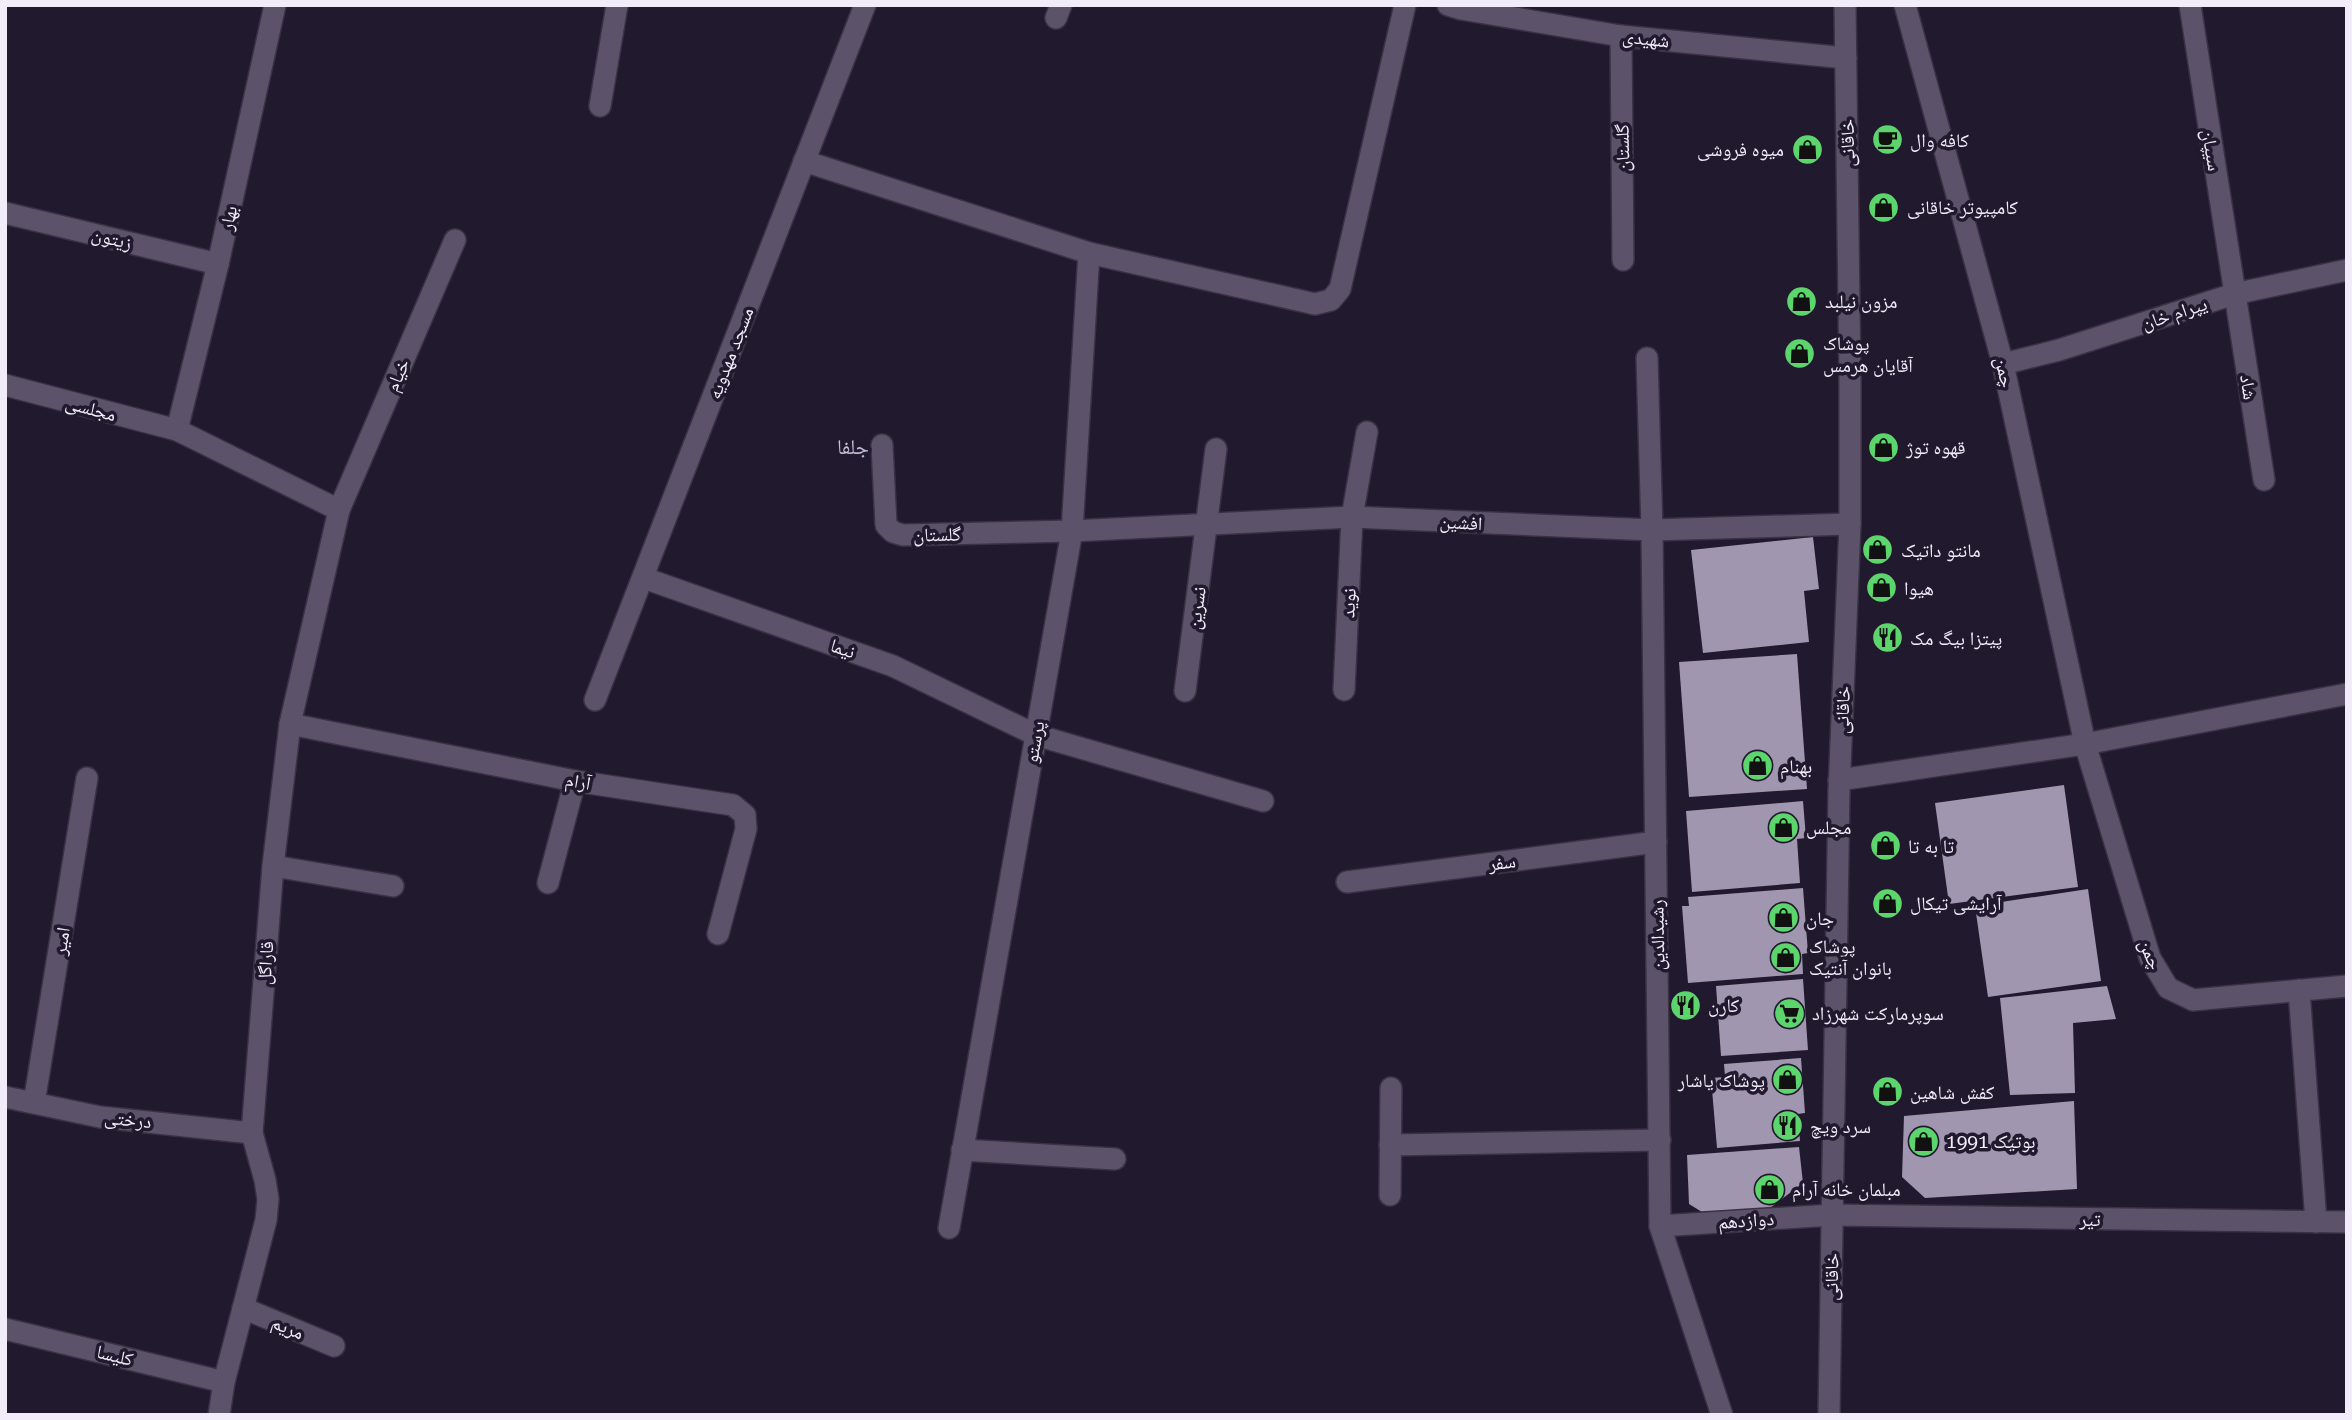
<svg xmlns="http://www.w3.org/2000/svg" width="2352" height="1420" font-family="'Roboto Serif','Noto Naskh Arabic',serif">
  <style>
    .building { fill: #a096b0 }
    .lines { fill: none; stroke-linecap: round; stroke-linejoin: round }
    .minor-casing { stroke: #393242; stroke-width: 24 }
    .minor { stroke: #5c536a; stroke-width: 21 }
    .labels { text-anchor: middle; stroke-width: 7; stroke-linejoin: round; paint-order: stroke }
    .street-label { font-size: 19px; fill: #f1ebfa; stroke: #21192d }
    .poi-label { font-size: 19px; fill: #f1ebfa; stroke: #21192d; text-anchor: start }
    .neighbourhood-label { font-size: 21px; fill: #c9bfda; stroke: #21192d }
  </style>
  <rect width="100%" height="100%" fill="#21192d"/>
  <g class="building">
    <path d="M1813,537L1819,589L1804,591L1809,642L1703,653L1691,550Z"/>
    <path d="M1797,654L1807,789L1689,797L1679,662Z"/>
    <path d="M2064,785L2078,887L1949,904L1935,803Z"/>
    <path d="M1803,801L1806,838L1797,839L1800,883L1692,892L1686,811Z"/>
    <path d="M1803,888L1808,953L1802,954L1803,974L1688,983L1682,906H1689L1688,897Z"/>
    <path d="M2088,889L2101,981L1988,997L1975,906Z"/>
    <path d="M1803,979L1808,1050L1721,1056L1716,986Z"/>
    <path d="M2107,986L2116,1019L2073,1023L2075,1093L2010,1095L2000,998Z"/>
    <path d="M1801,1058L1805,1113L1798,1114L1800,1141L1717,1148L1711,1078L1725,1077L1724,1064Z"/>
    <path d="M2074,1101L2077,1189L1925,1198L1902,1177L1904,1116Z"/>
    <path d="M1799,1147L1803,1183L1770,1208L1702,1212L1689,1204L1687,1155Z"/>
  </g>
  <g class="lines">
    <defs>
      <g id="minor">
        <path d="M1448,5L1461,9L1621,36L1846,58"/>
        <path d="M1905,5L2003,364L2085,744L2150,958L2168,988L2193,1000L2347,986"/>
        <path d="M2190,5L2264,480"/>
        <path d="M1056,18L1061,5"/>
        <path d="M1621,36L1623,260"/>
        <path d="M600,106L617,5"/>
        <path d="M804,161L1089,253L1315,304L1331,300L1340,289L1405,5"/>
        <path d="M5,213L218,264"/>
        <path d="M1647,358L1652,530L1660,1226L1722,1415"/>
        <path d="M2003,364L2059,350L2234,294L2347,270"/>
        <path d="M5,385L177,430L339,510"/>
        <path d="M177,430L218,264L275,5"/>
        <path d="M882,445L886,525L893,532L903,535L1072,531L1352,517L1652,530L1850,524"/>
        <path d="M644,578L893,666L1036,735L1263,801"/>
        <path d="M1344,690L1352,517L1367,432"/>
        <path d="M1185,691L1216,449"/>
        <path d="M595,700L865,5"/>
        <path d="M290,724L575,781L733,805L745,815L746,829L718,934"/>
        <path d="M1839,780L2085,744L2347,694"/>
        <path d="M273,866L393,886"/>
        <path d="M1347,882L1656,842"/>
        <path d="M548,883L575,781"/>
        <path d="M2299,990L2316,1222"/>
        <path d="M5,1097L100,1117L252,1133"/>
        <path d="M34,1103L87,778"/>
        <path d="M1390,1145L1660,1140"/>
        <path d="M962,1150L1115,1159"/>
        <path d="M1390,1195L1391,1088"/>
        <path d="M1660,1226L1832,1215L2347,1222"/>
        <path d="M949,1228L1072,531L1089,253"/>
        <path d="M243,1308L334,1346"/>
        <path d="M5,1329L224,1382"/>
        <path d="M219,1415L224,1382L266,1220L268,1199L265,1180L252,1133L273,866L290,724L339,510L455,240"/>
        <path d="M1829,1415L1839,791L1850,524V381L1845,5"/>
      </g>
    </defs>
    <use href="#minor" class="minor-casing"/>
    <use href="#minor" class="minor"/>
  </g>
  <defs>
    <symbol id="cafe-disc" viewBox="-11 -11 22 22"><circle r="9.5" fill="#5dd56d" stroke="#21192d"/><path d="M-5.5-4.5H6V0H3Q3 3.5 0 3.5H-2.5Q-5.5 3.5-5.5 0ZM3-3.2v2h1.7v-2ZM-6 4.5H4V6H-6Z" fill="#111"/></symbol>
    <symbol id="shop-disc" viewBox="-11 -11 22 22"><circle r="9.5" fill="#5dd56d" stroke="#21192d"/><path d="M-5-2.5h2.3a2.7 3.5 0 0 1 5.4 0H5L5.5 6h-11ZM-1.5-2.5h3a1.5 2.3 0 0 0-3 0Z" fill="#111"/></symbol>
    <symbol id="restaurant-disc" viewBox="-11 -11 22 22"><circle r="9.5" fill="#5dd56d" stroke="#21192d"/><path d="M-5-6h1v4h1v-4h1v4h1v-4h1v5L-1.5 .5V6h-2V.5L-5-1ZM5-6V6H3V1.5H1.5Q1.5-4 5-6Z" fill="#111"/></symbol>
    <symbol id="supermarket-disc" viewBox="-11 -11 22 22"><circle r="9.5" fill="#5dd56d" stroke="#21192d"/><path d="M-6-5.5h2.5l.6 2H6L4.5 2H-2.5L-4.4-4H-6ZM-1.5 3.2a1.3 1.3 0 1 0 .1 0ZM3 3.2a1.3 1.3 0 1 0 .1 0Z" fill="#111"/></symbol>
  </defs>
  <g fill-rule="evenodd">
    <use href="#cafe-disc" x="1870" y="122" width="35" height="35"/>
    <use href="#shop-disc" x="1790" y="132" width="35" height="35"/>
    <use href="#shop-disc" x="1866" y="190" width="35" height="35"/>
    <use href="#shop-disc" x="1784" y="284" width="35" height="35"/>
    <use href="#shop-disc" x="1782" y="336" width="35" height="35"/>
    <use href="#shop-disc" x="1866" y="430" width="35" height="35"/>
    <use href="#shop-disc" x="1860" y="532" width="35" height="35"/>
    <use href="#shop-disc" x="1864" y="570" width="35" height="35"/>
    <use href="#restaurant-disc" x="1870" y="620" width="35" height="35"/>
    <use href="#shop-disc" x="1740" y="748" width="35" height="35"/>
    <use href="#shop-disc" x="1766" y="810" width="35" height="35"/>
    <use href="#shop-disc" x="1868" y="828" width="35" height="35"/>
    <use href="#shop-disc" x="1870" y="886" width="35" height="35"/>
    <use href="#shop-disc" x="1766" y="900" width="35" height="35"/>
    <use href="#shop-disc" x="1768" y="940" width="35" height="35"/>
    <use href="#restaurant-disc" x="1668" y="988" width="35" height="35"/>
    <use href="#supermarket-disc" x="1772" y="996" width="35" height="35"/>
    <use href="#shop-disc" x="1770" y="1062" width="35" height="35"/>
    <use href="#shop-disc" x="1870" y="1074" width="35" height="35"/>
    <use href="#restaurant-disc" x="1770" y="1108" width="35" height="35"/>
    <use href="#shop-disc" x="1906" y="1124" width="35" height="35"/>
    <use href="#shop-disc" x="1752" y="1172" width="35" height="35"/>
  </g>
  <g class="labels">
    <g class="street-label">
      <text transform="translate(1646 38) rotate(6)" y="7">شهیدی</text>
      <text transform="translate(1847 143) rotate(-91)" y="7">خاقانی</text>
      <text transform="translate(1622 148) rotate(-91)" y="7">گلستان</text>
      <text transform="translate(2212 150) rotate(81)" y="7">سیپان</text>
      <text transform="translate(228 218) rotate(-78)" y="7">بهار</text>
      <text transform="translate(112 238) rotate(14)" y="7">زیتون</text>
      <text transform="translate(2174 313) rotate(-18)" y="7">یپرام خان</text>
      <text transform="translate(730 353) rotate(-69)" y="7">مسجد مهدویه</text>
      <text transform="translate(2005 372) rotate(77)" y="7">چمن</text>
      <text transform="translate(397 375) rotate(-67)" y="7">خیام</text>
      <text transform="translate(2249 387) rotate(81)" y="7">شاد</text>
      <text transform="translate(91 408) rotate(15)" y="7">مجلسی</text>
      <text transform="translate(1461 522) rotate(3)" y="7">افشین</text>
      <text transform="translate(937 534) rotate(-1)" y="7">گلستان</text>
      <text transform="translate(1348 603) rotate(-87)" y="7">نوید</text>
      <text transform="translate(1196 608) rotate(-82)" y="7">نسرین</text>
      <text transform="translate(843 648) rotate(19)" y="7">نیما</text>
      <text transform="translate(1842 710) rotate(-88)" y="7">خاقانی</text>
      <text transform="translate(1034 742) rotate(-80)" y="7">پرستو</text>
      <text transform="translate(578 781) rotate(10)" y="7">آرام</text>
      <text transform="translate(1502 862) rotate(-7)" y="7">سفر</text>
      <text transform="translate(1657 935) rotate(-91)" y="7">رشیدالدین</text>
      <text transform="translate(61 941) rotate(-81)" y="7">امیر</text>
      <text transform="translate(2151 954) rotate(67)" y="7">چمن</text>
      <text transform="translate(265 963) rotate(-86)" y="7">قاراگل</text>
      <text transform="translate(128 1119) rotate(6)" y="7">درختی</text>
      <text transform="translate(2090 1219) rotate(1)" y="7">تیر</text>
      <text transform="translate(1746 1220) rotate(-4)" y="7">دوازدهم</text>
      <text transform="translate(1831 1277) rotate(-89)" y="7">خاقانی</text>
      <text transform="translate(288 1327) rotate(23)" y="7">مریم</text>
      <text transform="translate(115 1355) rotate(14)" y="7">کلیسا</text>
    </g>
    <g class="poi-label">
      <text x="1910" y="147">کافه وال</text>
      <text x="1784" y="156" text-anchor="end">میوه فروشی</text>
      <text x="1907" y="214">کامپیوتر خاقانی</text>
      <text x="1825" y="308">مزون نیلبد</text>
      <text x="1823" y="350">پوشاک<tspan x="1823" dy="22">آقایان هرمس</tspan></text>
      <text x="1906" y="454">قهوه توژ</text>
      <text x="1901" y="557">مانتو داتیک</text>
      <text x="1904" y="595">هیوا</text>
      <text x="1910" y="645">پیتزا بیگ مک</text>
      <text x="1780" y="773">بهنام</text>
      <text x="1806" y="834">مجلس</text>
      <text x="1908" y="853">تا به تا</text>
      <text x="1910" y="910">آرایشی تیکال</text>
      <text x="1806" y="925">جان</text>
      <text x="1809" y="953">پوشاک<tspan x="1809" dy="22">بانوان آنتیک</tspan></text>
      <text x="1708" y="1012">کارن</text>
      <text x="1812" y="1020">سوپرمارکت شهرزاد</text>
      <text x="1765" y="1087" text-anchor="end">پوشاک یاشار</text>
      <text x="1910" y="1099">کفش شاهین</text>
      <text x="1810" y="1133">سرد ویچ</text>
      <text x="1946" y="1148">بوتیک 1991</text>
      <text x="1792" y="1196">مبلمان خانه آرام</text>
    </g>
    <g class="neighbourhood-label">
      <text x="853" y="454">جلفا</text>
    </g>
  </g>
  <rect width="2352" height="1420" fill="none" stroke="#f1ebfa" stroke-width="14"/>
</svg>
